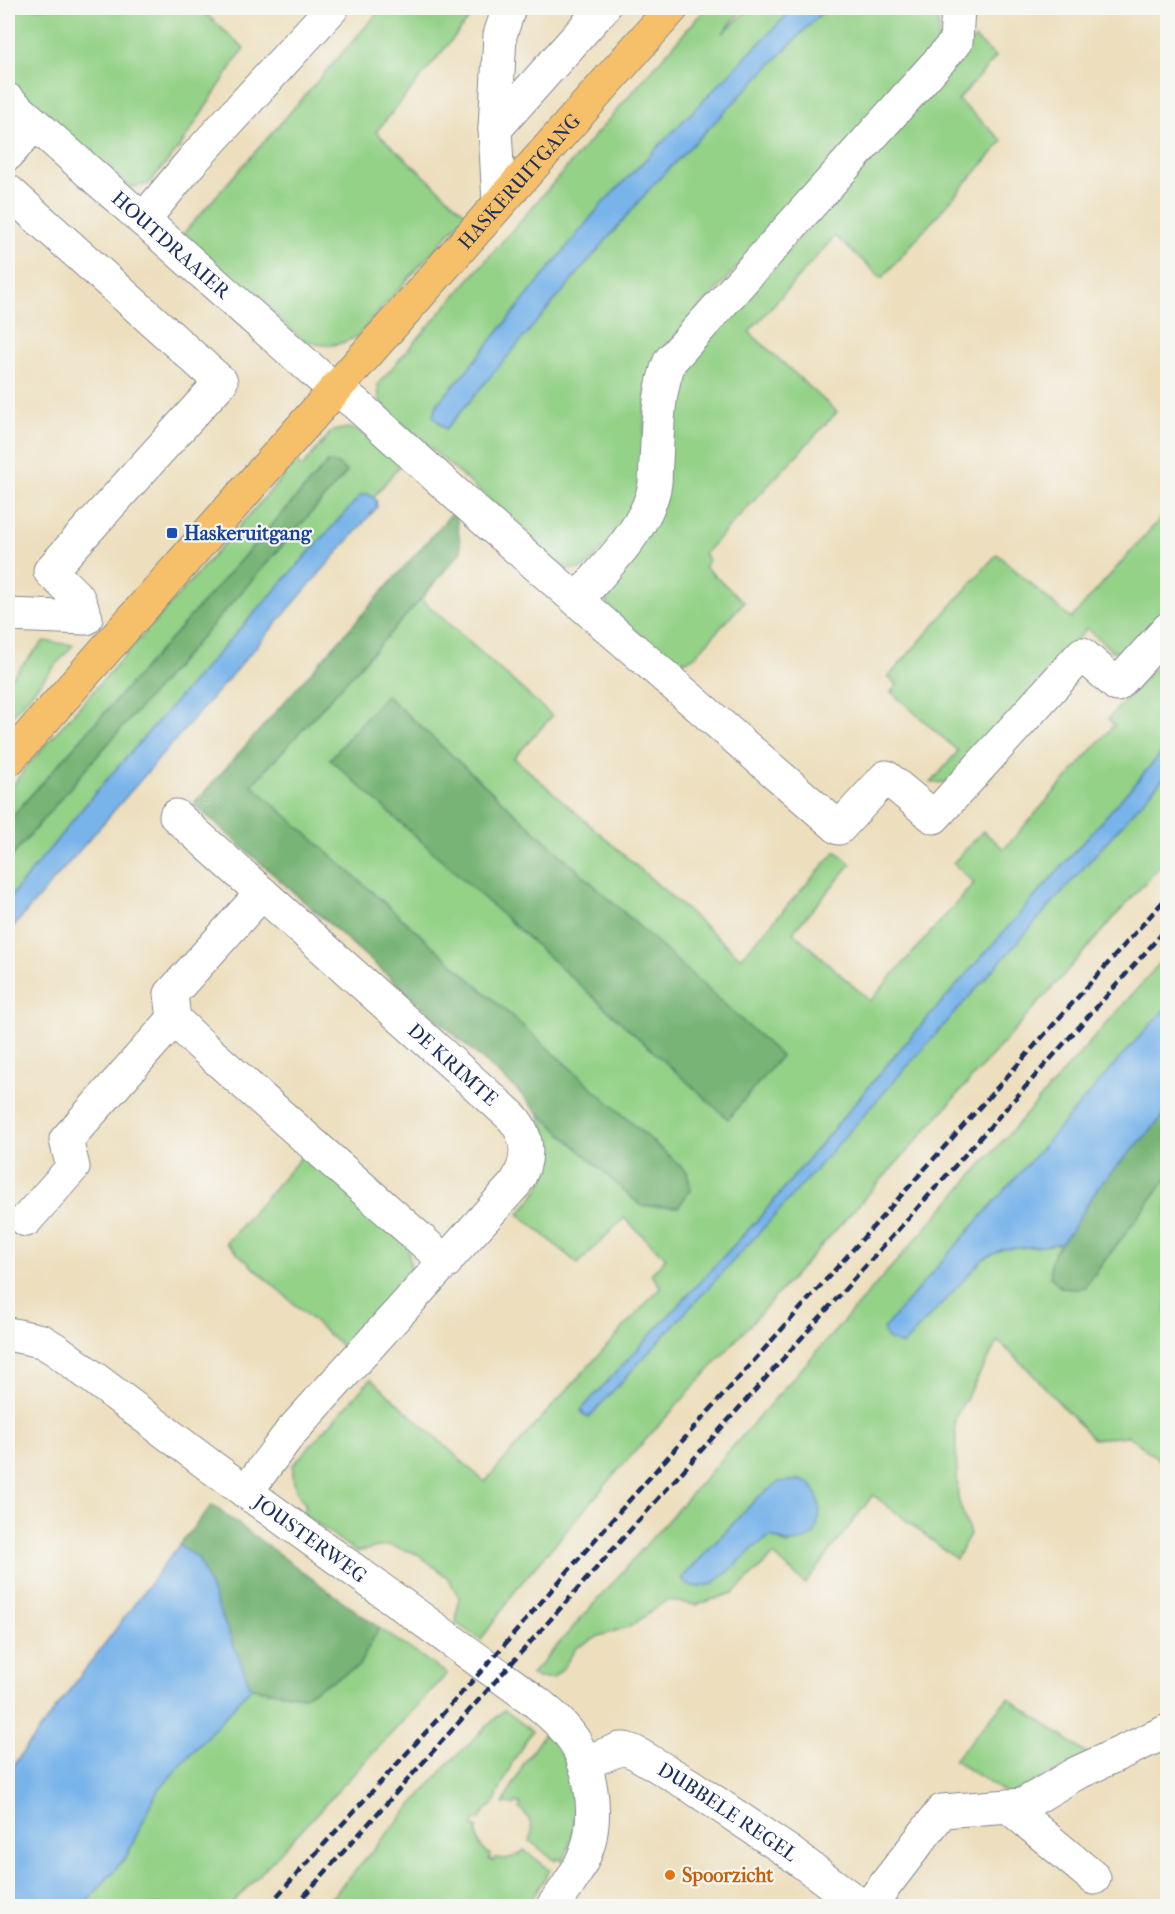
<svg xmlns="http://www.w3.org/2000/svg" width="1175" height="1914" font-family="'IM FELL French Canon',serif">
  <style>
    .green { fill: #94d288; stroke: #588073; stroke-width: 1.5; fill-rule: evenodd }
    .forest { fill: #77b474; stroke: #497269; stroke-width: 1.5 }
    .water { fill: #78b4ea; stroke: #4a72a4; stroke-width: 1.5 }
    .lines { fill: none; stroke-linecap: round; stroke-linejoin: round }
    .minor-casing { stroke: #84878e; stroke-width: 35 }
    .major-casing { stroke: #84878e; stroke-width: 35 }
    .minor { stroke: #fff; stroke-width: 33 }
    .major { stroke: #f6c06b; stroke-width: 33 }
    .rail { stroke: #1b2f5e; stroke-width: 4.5; stroke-dasharray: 9 4.5; stroke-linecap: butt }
    .transit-dot { fill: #1a4fb4; stroke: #f6f6f2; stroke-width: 2 }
    .food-dot { fill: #e8710a; stroke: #f6f6f2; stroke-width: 2 }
    .labels { text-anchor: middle; stroke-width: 4.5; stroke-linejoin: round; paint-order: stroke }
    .street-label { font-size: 20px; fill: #1b2f5e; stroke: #f6f6f2 }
    .transit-label { font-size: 20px; font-weight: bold; fill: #164399; stroke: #f6f6f2; text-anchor: start }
    .food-label { font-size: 20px; font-weight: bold; fill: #c56008; stroke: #f6f6f2; text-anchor: start }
  </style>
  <rect width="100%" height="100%" fill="#f6f6f2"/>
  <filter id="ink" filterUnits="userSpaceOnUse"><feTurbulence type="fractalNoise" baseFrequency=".0167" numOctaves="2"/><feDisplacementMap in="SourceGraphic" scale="12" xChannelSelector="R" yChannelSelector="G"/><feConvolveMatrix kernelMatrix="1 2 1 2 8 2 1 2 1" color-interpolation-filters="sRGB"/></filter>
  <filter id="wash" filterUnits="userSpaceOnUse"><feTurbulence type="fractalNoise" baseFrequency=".008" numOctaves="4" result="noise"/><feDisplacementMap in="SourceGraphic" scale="24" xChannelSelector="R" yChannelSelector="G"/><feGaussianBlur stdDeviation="1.35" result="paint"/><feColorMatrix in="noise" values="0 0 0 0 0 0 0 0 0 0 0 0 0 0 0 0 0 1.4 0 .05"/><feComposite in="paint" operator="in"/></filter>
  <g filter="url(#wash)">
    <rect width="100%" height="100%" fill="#eddfbe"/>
    <g class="green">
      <path d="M8,8H199L244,48L179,148L148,184L132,187L125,184L8,81Z"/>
      <path d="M382,8H478L376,132L465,213L462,219L357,336C339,347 322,348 302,339L182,235Z"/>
      <path d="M706,8H743L722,34L750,8H794L601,205L459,380L438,403L433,416L446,429L652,186L826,8H937L939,42L667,345L647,380L641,483L631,515L587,566C577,570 570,571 561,566L500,509L389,412L379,399L378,384Z"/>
      <path d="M975,38L996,57L958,100L1003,141L882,278L835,236L749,332L837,412L704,554L709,560L705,567L744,602L695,656L686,661L669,660L609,608L605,599V592L684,367Z"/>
      <path d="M348,428C369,433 384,449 401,464L373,498L369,494L361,495L212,660L96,792L8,900V861L84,771L347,472L328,462L8,821V792L26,767L296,462L302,467L332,431Z"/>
      <path d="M1167,511V613L1133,652L1112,651L1087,628L952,782L931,783L958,751L891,692L897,685L888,677L997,554L1071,619Z"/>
      <path d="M421,599L552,716L514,758L741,958L836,851L851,864L793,932L870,1001L974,883L953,863L983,831L1004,849L1114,725L1108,719L1167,654V747L896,1054L761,1216L581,1410L584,1415L589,1417L768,1222L1167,774V858L910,1148L621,1467L517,1588L481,1640L456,1623L459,1597L448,1578L418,1554L388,1545L356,1552L303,1513L306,1505C295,1492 292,1482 293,1465L371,1379L485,1482L534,1426L661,1287L651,1274L666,1258L624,1218L578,1264L519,1214C550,1180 557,1156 538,1112L641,1206L252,785Z"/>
      <path d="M44,641L73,645L8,720V681Z"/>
      <path d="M1167,955V1007L1130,1047L903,1345L983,1259L1003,1249L1043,1246L1061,1243L1054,1254L1085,1287L1167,1178V1466L1129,1436L1093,1439L1024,1365L998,1341L955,1418L958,1499L970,1534L956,1559L873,1495L805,1584L774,1555L733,1593L696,1605L667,1600L631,1626L599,1636L576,1648L563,1668L553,1678H537L531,1675ZM800,1480L788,1545L771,1536L756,1546L729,1571L712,1584L699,1587L687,1585L682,1578L757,1498L778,1483Z"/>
      <path d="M304,1154L408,1247L412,1280L347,1351L226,1243Z"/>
      <path d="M379,1628L447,1674L230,1906H83L126,1857L158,1790L251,1688L304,1696L358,1667Z"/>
      <path d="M1008,1698L1089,1755L1008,1795L954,1760Z"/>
      <path d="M504,1710L532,1731L513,1761L493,1805L484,1812L479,1820H475L473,1826L477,1827C476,1838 480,1849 490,1855L489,1859L494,1861L496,1858C507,1860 516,1858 524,1850L550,1870L527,1906H511L505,1902L501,1906H324L449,1763Z"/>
      <path d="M544,1734C568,1742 578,1798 575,1820C574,1834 569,1848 563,1861L557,1858L555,1861L530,1841C535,1827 530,1817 519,1808L521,1804L516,1802L514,1805L503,1804L524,1763Z"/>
    </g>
    <g class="forest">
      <path d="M328,462L338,464L347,472L84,771L8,861V821Z"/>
      <path d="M453,512L456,515L461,551L421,599L252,785L687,1172L691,1189L678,1207L641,1206L538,1112L516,1089L194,804Z"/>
      <path d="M386,695L781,1056L728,1119L330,759Z"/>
      <path d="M1167,1112V1178L1085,1287L1069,1289L1060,1287L1051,1277L1050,1265L1054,1254L1098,1187Z"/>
      <path d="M212,1505L379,1628L358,1667L304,1696L251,1688L198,1558L179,1545Z"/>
    </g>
    <g class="water">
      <path d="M794,8H826L652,186L446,429L433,416L438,403L459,380L601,205Z"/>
      <path d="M369,494L376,500L377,507L8,933V900L96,792L212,660L361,495Z"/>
      <path d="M1167,747V774L769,1222L589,1417L584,1415L581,1410L761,1216L896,1054Z"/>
      <path d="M1167,1007V1112L1098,1187L1070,1232L1061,1243L1043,1246L1003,1249L983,1259L903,1345L887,1339L883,1329L1130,1047Z"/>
      <path d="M800,1480L812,1485C823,1506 821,1513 814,1535C795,1546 790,1545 771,1536L756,1546L729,1571L712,1584L699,1587L687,1585L682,1578L757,1498L779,1482Z"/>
      <path d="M179,1545L198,1558L251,1688L158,1790L126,1857L83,1906H8V1772Z"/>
    </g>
  </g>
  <g filter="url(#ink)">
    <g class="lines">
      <defs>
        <g id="minor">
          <path id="s1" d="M8,100L319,376L355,403L487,522L839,828L886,777L934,817L1082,654L1117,685L1168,629"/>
          <path d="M495,129L500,35L509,8"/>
          <path d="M8,154L34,124"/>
          <path d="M8,191L221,382L50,571L78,598L86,618L8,615"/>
          <path d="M499,203L495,129L603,8"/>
          <path d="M143,220L193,160L332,8"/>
          <path d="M578,599C604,568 645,530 654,489C656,481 655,471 656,462C658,428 657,393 670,361L956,42L958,8"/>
          <path id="s2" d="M176,816L512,1117C530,1137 530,1162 515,1184L290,1433L246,1492"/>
          <path d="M262,893L171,994L174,1019L201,1045L446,1262"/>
          <path d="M26,1220L73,1167L66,1140L174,1019"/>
          <path id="s3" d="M8,1334L42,1341L58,1351L213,1468L536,1702C551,1714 565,1726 575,1742C591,1770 597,1810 589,1842C583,1865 568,1887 553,1906"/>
          <path id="s4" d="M584,1763L620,1749H625L634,1752L688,1784L789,1852L861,1906"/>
          <path d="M1008,1806L1094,1878"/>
          <path d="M869,1906L942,1811L1023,1805L1075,1774L1168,1731"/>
        </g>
        <g id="major">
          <path id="s5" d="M8,760L672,8"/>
        </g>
      </defs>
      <use href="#minor" class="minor-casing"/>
      <use href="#major" class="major-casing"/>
      <use href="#minor" class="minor"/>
      <use href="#major" class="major"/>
      <g class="rail">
        <path d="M268,1906L486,1666L619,1512L1168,896"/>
        <path d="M295,1906L1168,927"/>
      </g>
    </g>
  </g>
  <rect class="transit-dot" x="166" y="527" width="12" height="12" rx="3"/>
  <circle class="food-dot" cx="670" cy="1875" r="6"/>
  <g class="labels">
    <g class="street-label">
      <text dy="7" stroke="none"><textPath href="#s5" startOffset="772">HASKERUITGANG</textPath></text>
      <text dy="7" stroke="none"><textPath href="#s1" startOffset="218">HOUTDRAAIER</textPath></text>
      <text dy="7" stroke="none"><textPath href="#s2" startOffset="372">DE KRIMTE</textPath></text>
      <text dy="7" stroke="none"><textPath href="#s3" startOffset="368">JOUSTERWEG</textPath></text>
      <text dy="7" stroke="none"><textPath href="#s4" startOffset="164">DUBBELE REGEL</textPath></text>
    </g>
    <g class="transit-label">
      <text x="184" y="540">Haskeruitgang</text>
    </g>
    <g class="food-label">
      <text x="682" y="1882">Spoorzicht</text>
    </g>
  </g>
  <rect width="1175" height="1914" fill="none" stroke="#f6f6f2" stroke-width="30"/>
</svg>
